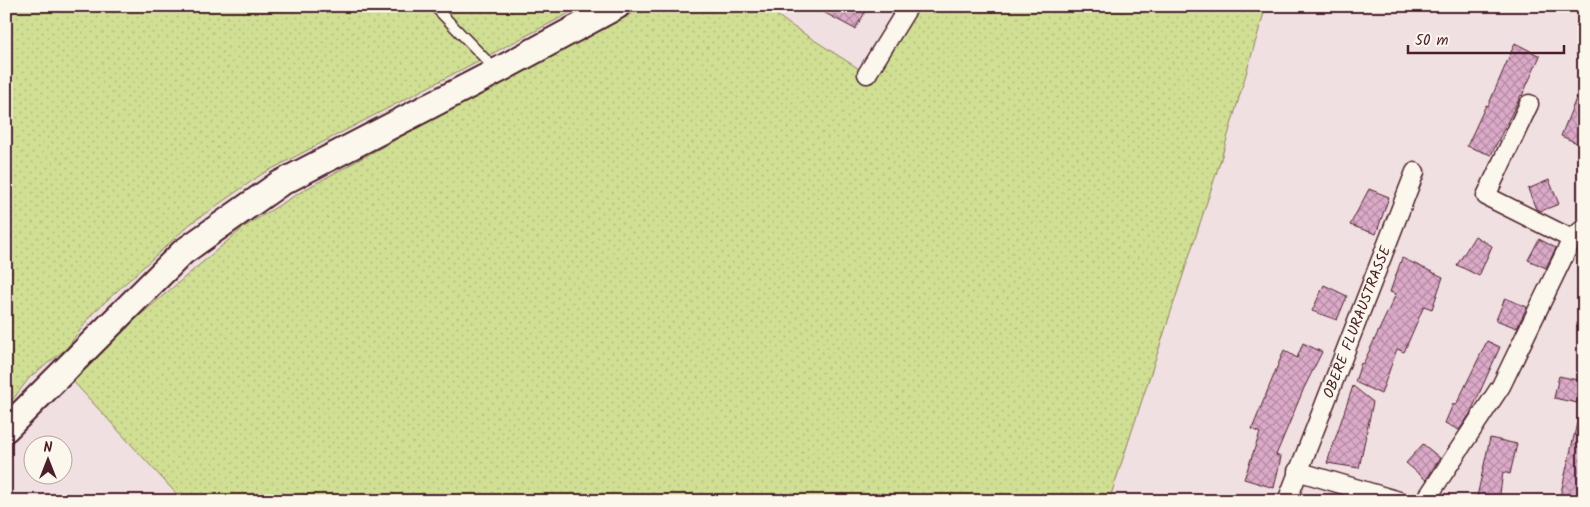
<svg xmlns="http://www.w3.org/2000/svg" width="1590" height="507" font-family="Kalam,sans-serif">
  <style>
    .grass { fill: url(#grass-dots); stroke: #8d7f5f }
    .building { fill: url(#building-cross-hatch); stroke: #4a1f2b }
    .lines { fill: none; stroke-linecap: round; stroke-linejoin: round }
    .lane-casing { stroke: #4a1f2b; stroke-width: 12 }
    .street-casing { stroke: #4a1f2b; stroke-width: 21 }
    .secondary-casing { stroke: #4a1f2b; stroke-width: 29 }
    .lane { stroke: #fbf7ec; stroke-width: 9 }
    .street { stroke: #fbf7ec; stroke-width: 18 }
    .secondary { stroke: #fbf7ec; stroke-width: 25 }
    .labels { text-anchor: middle; stroke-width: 4; stroke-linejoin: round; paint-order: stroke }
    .street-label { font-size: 15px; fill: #4a1f2b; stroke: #fbf7ec }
  </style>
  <defs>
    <pattern id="grass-dots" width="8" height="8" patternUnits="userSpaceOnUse" patternTransform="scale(1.25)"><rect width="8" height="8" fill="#d0df93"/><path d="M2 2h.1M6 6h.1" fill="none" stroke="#b4bf7f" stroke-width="1.8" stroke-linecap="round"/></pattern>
    <pattern id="building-cross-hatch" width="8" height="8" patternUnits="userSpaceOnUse" patternTransform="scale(1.25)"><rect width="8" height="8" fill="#dbaac8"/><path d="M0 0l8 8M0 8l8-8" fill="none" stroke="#b48aa3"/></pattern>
  </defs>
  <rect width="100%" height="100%" fill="#f1e0e1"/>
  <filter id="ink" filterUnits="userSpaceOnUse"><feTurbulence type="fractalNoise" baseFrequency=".02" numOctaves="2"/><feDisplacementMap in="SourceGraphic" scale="10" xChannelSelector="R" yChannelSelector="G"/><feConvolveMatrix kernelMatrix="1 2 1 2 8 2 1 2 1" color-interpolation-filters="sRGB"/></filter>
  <g filter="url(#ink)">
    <g class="grass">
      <path d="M6,6H583L262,174L190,224L92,314L67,348L30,377L6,408Z"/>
      <path d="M646,6H765L789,24L867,74L909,6H1266L1221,159L1109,501H183L71,379L118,334L244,227L304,190L453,108Z"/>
    </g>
    <g class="building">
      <path d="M812,6H869L855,29Z"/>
      <path d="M1515,43L1540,56L1522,96L1521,95L1491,155L1467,146L1486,105L1488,106Z"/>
      <path d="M1583,81H1584V146L1561,136Z"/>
      <path d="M1549,180L1559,204L1541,211L1536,209L1528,189Z"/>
      <path d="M1369,189L1389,197L1376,234L1350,225Z"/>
      <path d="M1475,236L1492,246L1479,276L1457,265Z"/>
      <path d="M1539,239L1556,248L1546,268L1528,260Z"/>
      <path d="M1402,258L1443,277L1432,309L1424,306L1404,352L1397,349L1381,394L1355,382L1361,363L1363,364L1396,294L1390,292Z"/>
      <path d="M1324,285L1347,296L1337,320L1312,311Z"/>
      <path d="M1505,298L1527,307L1517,328L1496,320Z"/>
      <path d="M1487,341L1500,347L1470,414L1459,430L1445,423L1453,404L1456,405Z"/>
      <path d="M1303,343L1322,352L1304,388L1276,455L1281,457L1274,488L1244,479L1260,433L1252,429L1284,350L1297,358Z"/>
      <path d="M1559,376L1582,381L1577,403L1554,398Z"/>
      <path d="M1353,386L1373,402L1359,468L1327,463Z"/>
      <path d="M1577,423H1584V501H1559Z"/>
      <path d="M1490,438L1517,444L1510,474L1503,472L1499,501H1476Z"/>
      <path d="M1423,444L1440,458L1426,480L1406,463Z"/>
    </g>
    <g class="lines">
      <defs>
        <path id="lane" d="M434,6L495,69"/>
        <g id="street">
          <path d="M867,74L909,6"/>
          <path d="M1529,104L1486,196L1572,239"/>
          <path d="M1297,471L1399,501"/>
          <path id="s1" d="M1287,501L1415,172"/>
          <path d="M1425,501L1501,386L1572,239L1584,228"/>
        </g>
        <path id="secondary" d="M6,429L183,252L279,184L497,71L617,6"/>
      </defs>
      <use href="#lane" class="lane-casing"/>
      <use href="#street" class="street-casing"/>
      <use href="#secondary" class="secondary-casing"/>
      <use href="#lane" class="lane"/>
      <use href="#street" class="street"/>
      <use href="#secondary" class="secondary"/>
    </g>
  </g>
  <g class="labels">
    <g class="street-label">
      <text dy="5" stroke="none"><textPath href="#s1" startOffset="192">OBERE FLURAUSTRASSE</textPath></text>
    </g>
  </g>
  <rect width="1590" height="507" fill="none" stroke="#fbf7ec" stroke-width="25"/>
  <rect x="12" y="12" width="1565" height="482" fill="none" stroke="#4a1f2b" stroke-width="2" filter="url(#ink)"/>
  <g transform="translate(48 460)"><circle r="24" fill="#fbf7ec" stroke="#b4a19f"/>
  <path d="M0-4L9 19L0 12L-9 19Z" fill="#4a1f2b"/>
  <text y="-8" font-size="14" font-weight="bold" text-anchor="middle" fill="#4a1f2b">N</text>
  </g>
  <path d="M1408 45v8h156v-8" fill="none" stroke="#4a1f2b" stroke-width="2.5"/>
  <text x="1415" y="45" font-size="15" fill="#4a1f2b" stroke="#fbf7ec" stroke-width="4" paint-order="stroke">50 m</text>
</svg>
